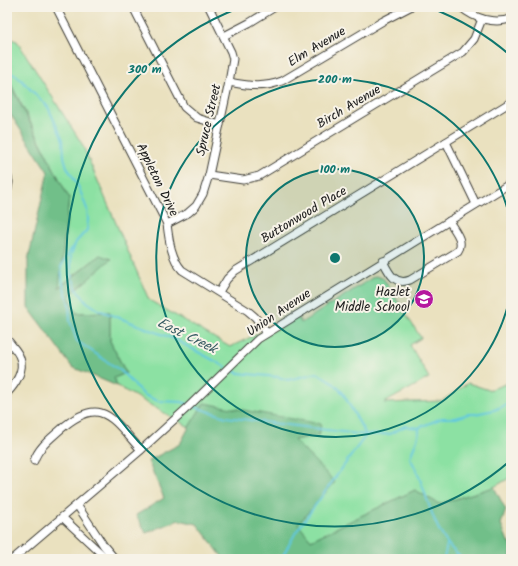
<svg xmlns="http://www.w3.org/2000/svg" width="518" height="566" viewBox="0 0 518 566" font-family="Kalam,sans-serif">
<rect width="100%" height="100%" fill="#f7f3e8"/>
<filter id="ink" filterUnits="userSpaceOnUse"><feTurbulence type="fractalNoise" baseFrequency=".025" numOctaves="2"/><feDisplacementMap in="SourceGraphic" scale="8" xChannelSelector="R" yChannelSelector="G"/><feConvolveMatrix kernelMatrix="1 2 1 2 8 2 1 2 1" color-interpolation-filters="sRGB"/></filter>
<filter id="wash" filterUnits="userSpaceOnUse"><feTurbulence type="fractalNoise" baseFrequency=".012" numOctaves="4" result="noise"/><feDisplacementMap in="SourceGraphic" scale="16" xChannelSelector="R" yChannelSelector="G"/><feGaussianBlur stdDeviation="0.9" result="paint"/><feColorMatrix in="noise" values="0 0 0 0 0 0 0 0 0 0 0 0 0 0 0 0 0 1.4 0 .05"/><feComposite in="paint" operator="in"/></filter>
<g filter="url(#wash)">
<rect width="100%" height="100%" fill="#eae1bf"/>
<path fill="#8ce1a3" stroke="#547e60" d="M7,38L17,41L82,144L149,300L230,347L297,315L301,323L375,276L383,278L421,338L410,345L429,378L384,403L442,401L468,383L489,390L511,382V477L494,487L439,504L415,490L311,540L298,525L294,440L319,435L204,403L189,427L117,386L114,378L126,373L110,341V312L76,313L69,296L100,255L58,288L69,198L11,84L7,82Z"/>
<g fill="#71bf89" stroke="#466e52">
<path d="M7,82L10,84L69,198L59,288L100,255L111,259L69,296L76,313L110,312V341L126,373L114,378L117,386L72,367L28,307V260L48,172L7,109Z"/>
<path d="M204,403L321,424L319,435L294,440L335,482L298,524L311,540L415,490L439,504L494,487L506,510L501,524L509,544L511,543V559H224L197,524L179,520L146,533L136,515L164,498L148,461L180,444L189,427Z"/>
</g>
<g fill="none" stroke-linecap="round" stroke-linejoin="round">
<g stroke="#61c8de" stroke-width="2">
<path d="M7,72L16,75L48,107L63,140L64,157L67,167L79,188L87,209L88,219L87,230L76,242L71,255V274L77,290L87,302L99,310L174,339L226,367"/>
<path d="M73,246L61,267L63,284L69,304L70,321L77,341L121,371L144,395L158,401L182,402L188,404"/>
<path d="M230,369L238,373L278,377L288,380L317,373L331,381L343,393L366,435L390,434L405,426L418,428L442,418H456L468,414H475L494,410L511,403"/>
<path d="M192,406L226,417L366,435L296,532L281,559"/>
<path d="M419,429C419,440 413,447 410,458C430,491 429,534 463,559"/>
<path d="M444,559L447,544"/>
<path d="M510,559H511"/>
</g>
</g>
</g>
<g filter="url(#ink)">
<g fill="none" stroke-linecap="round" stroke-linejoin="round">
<g stroke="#3b3a34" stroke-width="9">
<g id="minor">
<path d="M56,7L167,224C169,240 171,258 182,270L248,311L255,317L267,333"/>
<path d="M133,7L184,107L197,118L220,125"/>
<path d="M461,7C475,19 493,24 511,19"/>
<path d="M224,36L249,23L275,7"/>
<path d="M229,82C248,86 264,88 282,81L383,21L410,7"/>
<path d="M446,142L476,204"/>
<path d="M7,173L9,182L7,194"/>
<path d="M209,175L243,180L259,176L463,52L474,39L482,19"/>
<path d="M167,224L188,213L196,206L203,194L209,175L229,82L233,59L231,52L209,7"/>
<path d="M383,261C389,273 395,286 410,280L458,251C465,241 454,230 449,221"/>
<path d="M219,292L227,279L235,271L511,102"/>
<path d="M7,339C11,345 18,351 20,358C25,370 15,385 7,393"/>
<path d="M34,461C38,448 50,439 60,430C101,394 112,418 141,450"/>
<path d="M77,505L104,546L115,559"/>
<path d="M62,517L107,559"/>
<path d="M13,559L141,450L187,408L258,339L511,183"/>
</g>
</g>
<use href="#minor" stroke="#fff" stroke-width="7"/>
</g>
</g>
<circle cx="335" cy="258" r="89" fill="#0f766e" fill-opacity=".12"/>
<g fill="none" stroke="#0f766e" stroke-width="2">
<circle cx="335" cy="258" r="89"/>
<path d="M511 292A179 179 0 1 1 511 224"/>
<path d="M511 460A268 268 0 1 1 239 8M431 8A268 268 0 0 1 511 56"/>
</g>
<defs>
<g id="school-disc" transform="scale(1)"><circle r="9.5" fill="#b5179e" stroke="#f7f3e8"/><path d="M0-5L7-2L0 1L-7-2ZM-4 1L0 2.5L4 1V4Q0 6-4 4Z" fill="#fff"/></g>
</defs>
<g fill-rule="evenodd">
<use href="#school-disc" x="424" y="299"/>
</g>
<g text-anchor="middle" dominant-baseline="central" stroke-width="4" stroke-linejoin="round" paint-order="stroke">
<g font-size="13" fill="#1c1c1c" stroke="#f7f3e8">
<text transform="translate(317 47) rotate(-31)">Elm Avenue</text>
<text transform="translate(349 107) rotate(-31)">Birch Avenue</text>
<text transform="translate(209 120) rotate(-77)">Spruce Street</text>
<text transform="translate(157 180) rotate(64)">Appleton Drive</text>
<text transform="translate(304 215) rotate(-31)">Buttonwood Place</text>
<text transform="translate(279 313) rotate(-34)">Union Avenue</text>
</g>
<g font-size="13" fill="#1c1c1c" stroke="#f7f3e8" text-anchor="end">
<text x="410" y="292">Hazlet<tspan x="410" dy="15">Middle School</tspan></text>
</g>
<g font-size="14" font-style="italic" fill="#345860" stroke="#f7f3e8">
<text transform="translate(187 336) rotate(26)">East Creek</text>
</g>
</g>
<circle cx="335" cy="258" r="6" fill="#0f766e" stroke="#f7f3e8" stroke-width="2"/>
<g font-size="12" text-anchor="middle" font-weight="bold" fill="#0f766e" stroke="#f7f3e8" stroke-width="4" stroke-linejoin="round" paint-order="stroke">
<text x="145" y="73">300 m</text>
<text x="335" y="83">200 m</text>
<text x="335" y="173">100 m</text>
</g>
<rect width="518" height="566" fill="none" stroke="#f7f3e8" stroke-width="24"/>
</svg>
